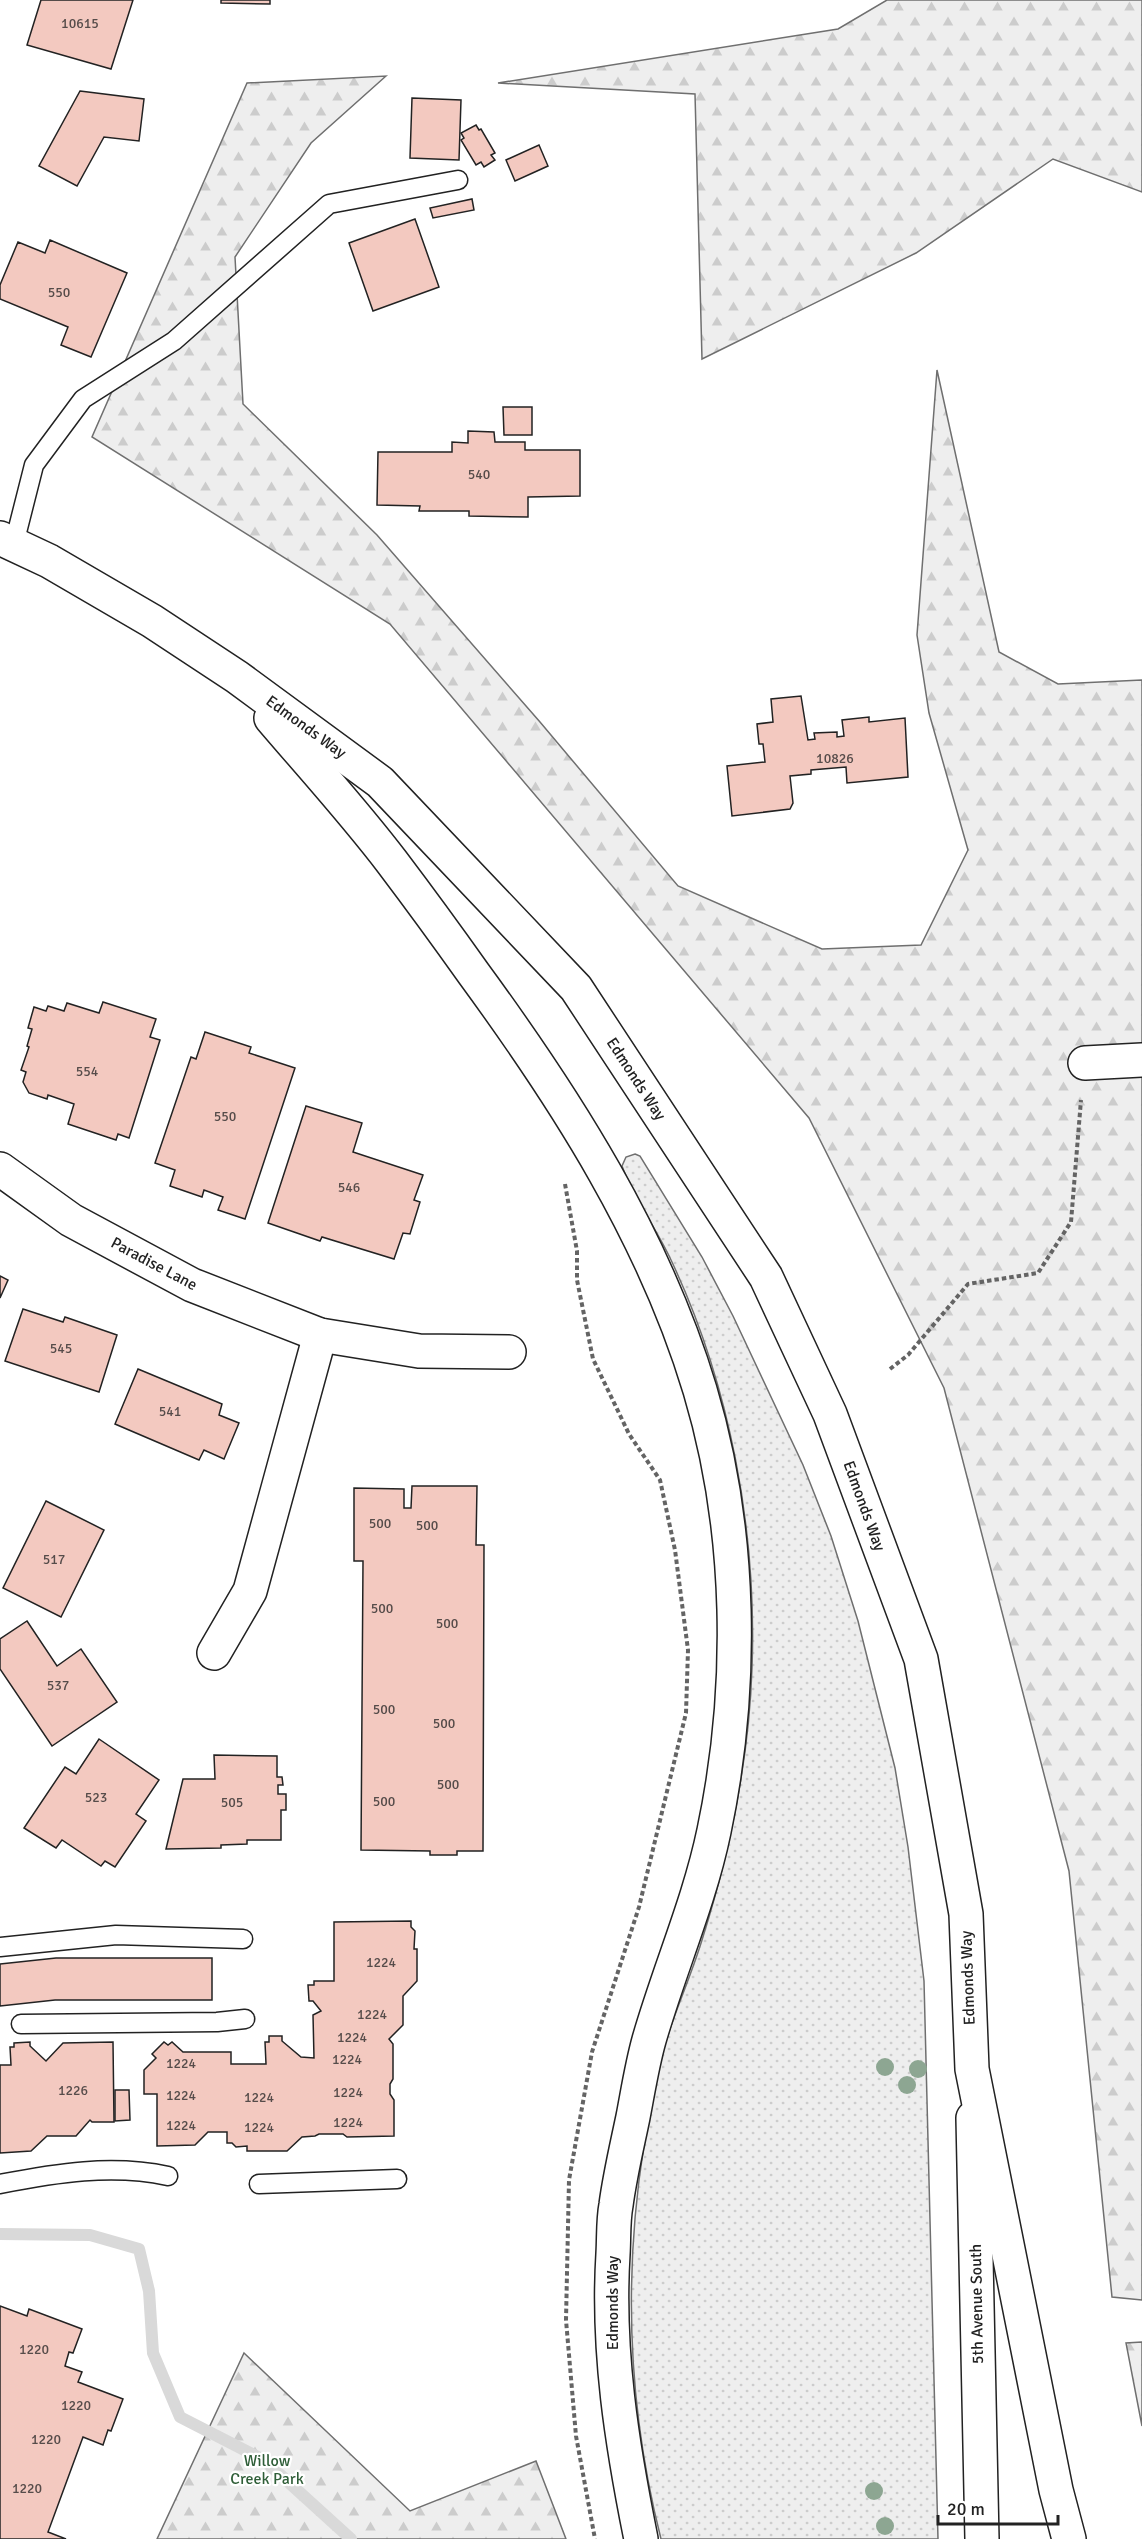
<svg xmlns="http://www.w3.org/2000/svg" width="1142" height="2539" viewBox="0 0 1142 2539" font-family="Signika,sans-serif">
<defs>
<pattern id="grass-dots" width="8" height="8" patternUnits="userSpaceOnUse" patternTransform="scale(1.5)"><rect width="8" height="8" fill="#eee"/><path d="M2 2h.1M6 6h.1" fill="none" stroke="#ccc" stroke-width="1.8" stroke-linecap="round"/></pattern>
<pattern id="forest-firs" width="22" height="20" patternUnits="userSpaceOnUse" patternTransform="scale(1.5)"><rect width="22" height="20" fill="#eee"/><path d="M5 1l3.5 6h-7zM16 11l3.5 6h-7z" fill="#ccc"/></pattern>
</defs>
<rect width="100%" height="100%" fill="#fff"/>
<path fill="url(#grass-dots)" stroke="#6f6f6f" stroke-width="1.5" d="M635,1154L640,1156L702,1257L733,1316L803,1465L831,1536L858,1621L895,1768L908,1847L924,1981L938,2539H661C628,2409 623,2277 644,2145C649,2112 654,2078 664,2047C675,2011 691,1976 702,1940C730,1851 749,1762 752,1668C757,1531 730,1385 671,1260C656,1228 634,1199 622,1166L626,1157Z"/>
<g fill="url(#forest-firs)" stroke="#6f6f6f" stroke-width="1.5">
<path d="M887,0H1142V192L1053,159L916,253L702,359L695,94L498,83L838,29Z"/>
<path d="M386,76L311,143L235,257L243,404L377,535L540,722L678,886L822,949L921,945L968,850L929,713L917,635L937,370L999,652L1058,684L1142,680V2300L1112,2297L1069,1871L944,1388L809,1118L390,624L92,437L247,83Z"/>
<path d="M1142,2342V2426L1126,2343Z"/>
<path d="M244,2353L410,2511L536,2461L566,2539H157Z"/>
</g>
<g fill="none" stroke-linecap="round" stroke-linejoin="round">
<path stroke="#d9d9d9" stroke-width="12" d="M0,2234L90,2235L139,2249L149,2291L153,2353L180,2417L264,2460L351,2539"/>
</g>
<g fill="#f3c9c0" stroke="#222" stroke-width="1.5">
<path d="M41,0H133L111,69L27,45Z"/>
<path d="M221,0H270V4L221,3Z"/>
<path d="M80,91L144,99L139,141L104,137L77,186L39,166Z"/>
<path d="M412,98L461,100L459,160L410,158Z"/>
<path d="M476,125L479,130L481,129L495,153L491,155L495,160L484,167L481,162L476,165L461,140L464,138L461,133Z"/>
<path d="M539,145L548,166L515,181L506,160Z"/>
<path d="M472,199L474,210L433,218L430,208Z"/>
<path d="M415,219L439,287L373,311L349,243Z"/>
<path d="M50,240L127,273L91,357L61,345L68,327L0,299V285L18,242L45,253Z"/>
<path d="M503,407H532V435H504Z"/>
<path d="M468,431L494,432L495,442H525V450H580V496L528,497V517L469,516V511H419L420,506L377,505L378,452H452V442L468,443Z"/>
<path d="M801,696L808,740L815,739L814,733L837,732V737L844,736L842,720L869,717V722L905,718L908,777L847,783L846,767L811,770V774L790,776L793,803L790,809L732,816L727,766L765,762L763,744H759L757,724L773,722L771,699Z"/>
<path d="M103,1002L156,1019L150,1037L160,1040L129,1138L118,1134L116,1140L68,1124L74,1104L48,1095L47,1099L29,1093L23,1082L26,1072L21,1070L29,1047L27,1046L32,1029L28,1028L34,1007L46,1011L48,1006L64,1011L67,1003L99,1013Z"/>
<path d="M205,1032L251,1047L249,1053L295,1068L245,1219L218,1210L223,1197L204,1190L202,1197L170,1186L175,1170L155,1163L191,1057L196,1059Z"/>
<path d="M306,1106L362,1123L353,1152L423,1175L414,1200L420,1202L410,1234L403,1233L394,1259L322,1237L320,1241L268,1223Z"/>
<path d="M0,1276L8,1280L0,1298Z"/>
<path d="M23,1309L63,1322L65,1317L117,1335L99,1392L5,1361Z"/>
<path d="M138,1369L222,1404L219,1415L239,1423L224,1459L204,1450L199,1460L115,1424Z"/>
<path d="M412,1486H477L476,1545H484L483,1851H457V1855H430V1851L361,1850L363,1561H354V1488L404,1489V1508H411Z"/>
<path d="M46,1501L104,1530L61,1617L3,1588Z"/>
<path d="M27,1621L57,1666L81,1649L117,1702L52,1746L0,1669V1639Z"/>
<path d="M99,1739L159,1780L136,1814L146,1821L115,1867L105,1861L101,1866L62,1840L56,1848L24,1828L65,1767L76,1774Z"/>
<path d="M214,1755L277,1756V1777H282L283,1785H278V1794H286V1810H281V1840H247V1844L221,1845V1848L166,1849L183,1779H215Z"/>
<path d="M411,1921V1927L415,1931L414,1949H417V1981L403,1996V2025L389,2039L393,2044V2079L390,2084V2094L394,2100V2136L347,2137L343,2134H319L315,2136L302,2137L287,2151H247V2146L236,2147L232,2143H227V2132H208L195,2145L157,2146V2094H144V2070L156,2058L152,2054L164,2042L168,2045L172,2042L183,2052H231V2064H266L265,2042H269V2036H282V2041L301,2057L314,2058L313,2015L321,2011L313,2001H309L308,1985H314V1981H334V1922Z"/>
<path d="M56,1958H212V2000H55L0,2006V1964Z"/>
<path d="M30,2042V2046L46,2061L63,2043L113,2042L114,2122H92L90,2120L76,2136H47L31,2151L0,2153V2065H11L10,2047H14V2043Z"/>
<path d="M115,2090H129L130,2120L115,2121Z"/>
<path d="M0,2306L27,2316L29,2309L82,2329L73,2353L69,2352L65,2366L82,2372L78,2382L123,2399L111,2431L108,2430L103,2445L83,2437L48,2532L66,2539H0Z"/>
</g>
<g fill="none" stroke-linecap="round" stroke-linejoin="round">
<g stroke="#222" stroke-width="21">
<g id="service">
<path d="M14,544L34,465L83,399L174,341L329,204L458,180"/>
<path d="M0,1947L116,1935L243,1939"/>
<path d="M21,2024L217,2022L245,2019"/>
<path d="M0,2184C56,2173 112,2164 168,2176"/>
<path d="M259,2184L397,2179"/>
</g>
</g>
<g stroke="#222" stroke-width="36">
<g id="minor">
<path d="M1085,1063L1142,1060"/>
<path d="M0,1169L71,1220L192,1285L320,1335L419,1351L509,1352"/>
<path d="M214,1653L250,1591L320,1335"/>
</g>
</g>
<g stroke="#222" stroke-width="36">
<path id="secondary" d="M973,2118L982,2539"/>
</g>
<g stroke="#222" stroke-width="36">
<g id="primary">
<path d="M0,538L49,561L152,621L237,677L380,782L576,988L766,1277L830,1414L921,1659L966,1914L972,2069L1056,2490L1069,2539"/>
<path d="M271,718C311,765 354,812 392,862C420,899 447,936 474,974C567,1101 654,1237 700,1390C742,1530 744,1688 714,1831C699,1903 669,1970 649,2040C642,2065 638,2091 633,2117C627,2146 620,2175 616,2205C613,2221 614,2238 613,2254C607,2351 622,2445 641,2539"/>
</g>
</g>
<g stroke="#646464" stroke-width="4" stroke-dasharray="4.5 3" stroke-linecap="butt">
<path d="M565,1184L577,1251V1280L593,1359L629,1434L660,1480L675,1550L688,1650L686,1713L639,1907L592,2052L569,2180L566,2320L576,2436L595,2539"/>
<path d="M890,1369L908,1355L968,1284L1038,1273L1071,1222L1081,1100"/>
</g>
<use href="#service" stroke="#fff" stroke-width="18"/>
<use href="#minor" stroke="#fff" stroke-width="33"/>
<use href="#secondary" stroke="#fff" stroke-width="33"/>
<use href="#primary" stroke="#fff" stroke-width="33"/>
</g>
<g fill="#8da692">
<circle cx="885" cy="2067" r="9"/>
<circle cx="918" cy="2069" r="9"/>
<circle cx="907" cy="2085" r="9"/>
<circle cx="874" cy="2491" r="9"/>
<circle cx="885" cy="2526" r="9"/>
</g>
<g text-anchor="middle" dominant-baseline="central" stroke-width="4.5" stroke-linejoin="round" paint-order="stroke">
<g font-size="14" fill="#564c4a">
<text x="80" y="23">10615</text>
<text x="59" y="292">550</text>
<text x="479" y="474">540</text>
<text x="835" y="758">10826</text>
<text x="87" y="1071">554</text>
<text x="225" y="1116">550</text>
<text x="349" y="1187">546</text>
<text x="61" y="1348">545</text>
<text x="170" y="1411">541</text>
<text x="380" y="1523">500</text>
<text x="427" y="1525">500</text>
<text x="54" y="1559">517</text>
<text x="382" y="1608">500</text>
<text x="447" y="1623">500</text>
<text x="58" y="1685">537</text>
<text x="384" y="1709">500</text>
<text x="444" y="1723">500</text>
<text x="448" y="1784">500</text>
<text x="96" y="1797">523</text>
<text x="384" y="1801">500</text>
<text x="232" y="1802">505</text>
<text x="381" y="1962">1224</text>
<text x="372" y="2014">1224</text>
<text x="352" y="2037">1224</text>
<text x="347" y="2059">1224</text>
<text x="181" y="2063">1224</text>
<text x="73" y="2090">1226</text>
<text x="348" y="2092">1224</text>
<text x="181" y="2095">1224</text>
<text x="259" y="2097">1224</text>
<text x="348" y="2122">1224</text>
<text x="181" y="2125">1224</text>
<text x="259" y="2127">1224</text>
<text x="34" y="2349">1220</text>
<text x="76" y="2405">1220</text>
<text x="46" y="2439">1220</text>
<text x="27" y="2488">1220</text>
</g>
<g font-size="16" fill="#222" stroke="#fff">
<text transform="translate(306 727) rotate(36)">Edmonds Way</text>
<text transform="translate(636 1079) rotate(57)">Edmonds Way</text>
<text transform="translate(154 1264) rotate(28)">Paradise Lane</text>
<text transform="translate(864 1506) rotate(70)">Edmonds Way</text>
<text transform="translate(968 1978) rotate(-92)">Edmonds Way</text>
<text transform="translate(613 2303) rotate(-90)">Edmonds Way</text>
<text transform="translate(977 2304) rotate(-91)">5th Avenue South</text>
</g>
<g font-size="16" fill="#2f5e38" stroke="#fff">
<text x="267" y="2461">Willow<tspan x="267" dy="18">Creek Park</tspan></text>
</g>
</g>
<path d="M938 2515v9h120v-9" fill="none" stroke="#222222" stroke-width="3"/>
<text x="947" y="2515" font-size="18" fill="#222222" stroke="#ffffff" stroke-width="4.5" paint-order="stroke">20 m</text>
</svg>
